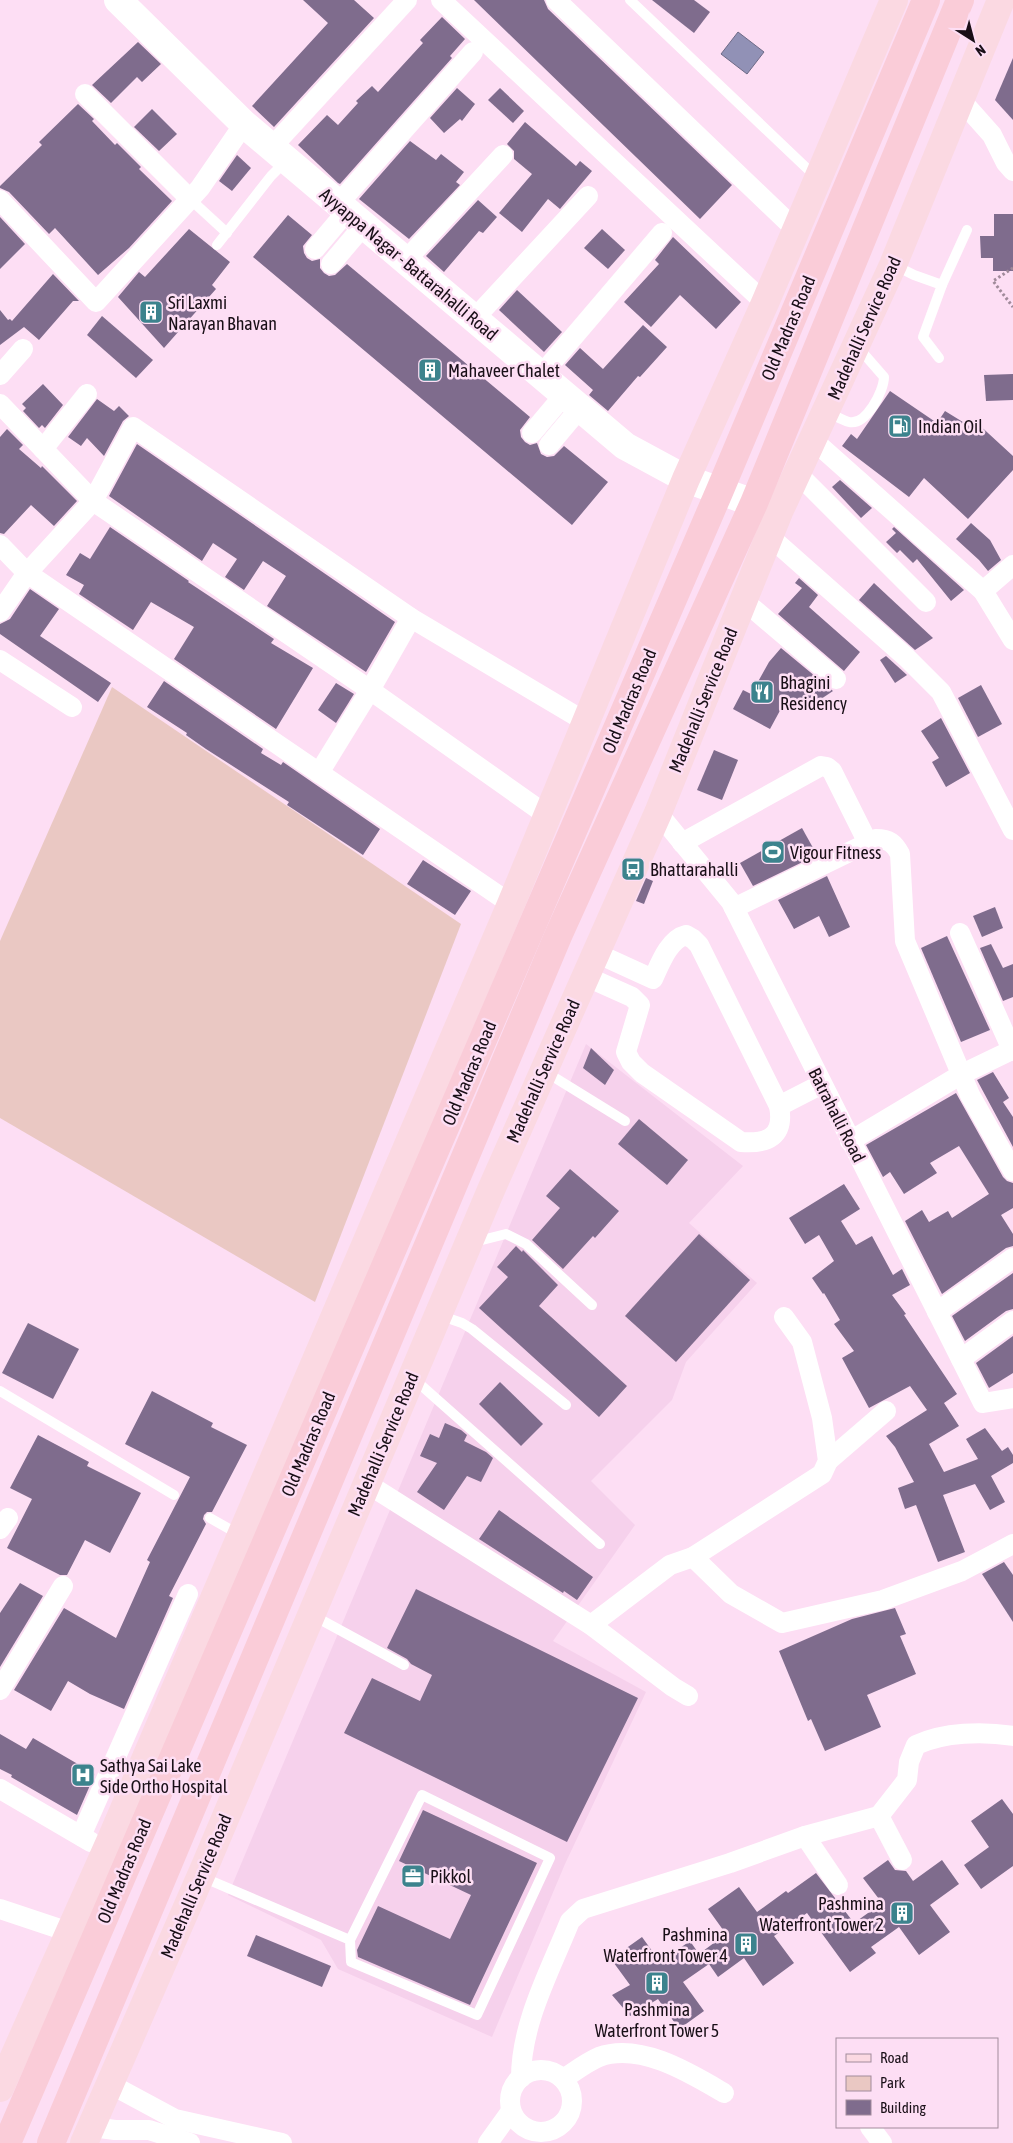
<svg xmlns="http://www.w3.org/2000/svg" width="1013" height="2143" viewBox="0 0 1013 2143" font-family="'Asap Condensed',sans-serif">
<rect width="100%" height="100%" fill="#fddef4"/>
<path fill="#f6d1ec" d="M586,1044L743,1166L689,1223L757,1283L686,1362L672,1400L591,1481L635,1525L553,1641L646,1692L565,1864L492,2037L338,1969L321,1940L228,1895Z"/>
<path fill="#eac8c3" d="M112,687L461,924L315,1302L0,1118V941Z"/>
<path fill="#9191b6" stroke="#6d6a86" d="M738,32L764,52L747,74L721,54Z"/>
<g fill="#7f6c8d">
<path d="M303,0H354L374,18L274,127L252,106L328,23Z"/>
<path d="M474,0H544L548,9L732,185L700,219Z"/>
<path d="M652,0H694L710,12L694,33Z"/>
<path d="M442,17L465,39L450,56L452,58L340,184L338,183L298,145L327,115L338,125L358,103L356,101L372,86L378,92L423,43L420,40Z"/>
<path d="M138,42L161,64L142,82L137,77L111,103L92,85Z"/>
<path d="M1013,58V120L995,100Z"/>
<path d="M457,88L475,104L462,121L460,119L444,133L430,118Z"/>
<path d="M500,88L524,111L513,123L488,100Z"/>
<path d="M78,104L94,119L92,121L115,145L117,143L141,167L139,169L172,201L129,248L98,275L55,228L49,234L9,192L0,188V186L42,145L39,142Z"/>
<path d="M152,109L177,134L159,151L134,127Z"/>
<path d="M525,122L576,166L580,161L592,171L560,209L548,199L522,232L499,213L532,174L514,159V151L507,144Z"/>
<path d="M410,141L436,160L441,154L464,172L456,182L460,185L409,239L359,199Z"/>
<path d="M237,155L251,168L232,191L219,181Z"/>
<path d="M478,200L497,217L483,233L479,231L444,272L426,256Z"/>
<path d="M994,214H1013V271H993V258H981L980,236H994Z"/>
<path d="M288,215L312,235L303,246L304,253L307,258L312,261L320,259V268L324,273L329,276L335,275L347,264L530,417L520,430L521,437L525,442L530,445L537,443L541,454L547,457L554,456L564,446L608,482L572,525L253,257Z"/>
<path d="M0,217L25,244L0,269Z"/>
<path d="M189,229L230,262L212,285L216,289L164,348L118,297L139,272L145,277Z"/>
<path d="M602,229L625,250L608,269L584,248Z"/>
<path d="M673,237L741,302L716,329L680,295L651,327L624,302L659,264L655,260Z"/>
<path d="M53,274L79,301H73L39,340L24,327L0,345V310L8,320L10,319L12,321Z"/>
<path d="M517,290L562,332L544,352L499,310Z"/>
<path d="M102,316L153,360L136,378L87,335Z"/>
<path d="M643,325L667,347L640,377L638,376L608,411L589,395L593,390L565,365L580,348L603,369Z"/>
<path d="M1013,374V400L986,401L984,375Z"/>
<path d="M43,384L63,405L45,428L42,425L39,428L23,411L26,408L22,404Z"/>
<path d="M890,391L937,423L945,411L971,427L976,422L1013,456V470L968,519L924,478L909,497L842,446L851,434L857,439Z"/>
<path d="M97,399L114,411L119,406L129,416L123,421L104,456L87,438L81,446L68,437Z"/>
<path d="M7,429L23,445L19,449L41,468L42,466L77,501L54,526L31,505L4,534L0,533V437Z"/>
<path d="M137,444L395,622L366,672L267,606L286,576L263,561L244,590L225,577L237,559L213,543L202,561L109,496Z"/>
<path d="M840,480L872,508L861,518L832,487Z"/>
<path d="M971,523L990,540L1001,560L988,571L979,560L956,539Z"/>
<path d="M110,527L189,581L188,582L274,639L271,643L313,668L276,729L174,659L194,627L151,602L133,630L79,594L84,585L66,575L80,553L90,559Z"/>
<path d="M894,527L964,590L951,601L917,559L913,563L900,550L897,553L886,542L896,533L892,529Z"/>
<path d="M799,578L818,595L809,607L860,652L844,671L778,614L802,588L795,583Z"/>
<path d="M874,583L933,638L915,650L859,600Z"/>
<path d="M30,589L59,609L40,636L111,683L98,702L0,634V624L10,619Z"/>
<path d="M781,648L833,691L809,707L783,705L770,729L733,709L743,690L751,694L769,662Z"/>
<path d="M886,656L907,675L895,683L880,660Z"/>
<path d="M164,681L263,749L261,753L281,765L283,762L380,829L363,855L287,805L289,802L206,749L186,735L187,733L147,707Z"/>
<path d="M336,683L354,694L336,723L318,710Z"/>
<path d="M981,685L1002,724L978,737L958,698Z"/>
<path d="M941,718L970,773L946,787L932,762L939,758L921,731Z"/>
<path d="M714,750L738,760L722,800L697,790Z"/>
<path d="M802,828L817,855L753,886L740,863Z"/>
<path d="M423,860L471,891L455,915L407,884Z"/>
<path d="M827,876L850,927L829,937L819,916L794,929L778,900Z"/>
<path d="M646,878L653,881L644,904L636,901Z"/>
<path d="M995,907L1003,928L982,937L973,916Z"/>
<path d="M947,936L990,1030L961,1042L921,948Z"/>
<path d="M991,944L1003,968L1013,964V997L1003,1001L980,948Z"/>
<path d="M591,1048L614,1070L605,1085L583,1068Z"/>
<path d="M993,1072L1009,1098L1003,1102L1013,1117V1147L977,1080Z"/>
<path d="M956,1093L1003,1177L1007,1181L1013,1183V1208L1001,1215L1013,1234V1246L1006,1248L942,1294L905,1221L922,1210L929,1222L948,1211L952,1218L989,1194L959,1146L930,1163L937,1173L904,1194L890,1172L883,1177L866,1145Z"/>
<path d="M639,1119L688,1160L667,1185L618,1144Z"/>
<path d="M570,1169L619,1211L595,1238L593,1236L563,1269L532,1240L560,1208L546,1196Z"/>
<path d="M844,1184L860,1209L841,1221L856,1245L872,1236L893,1275L902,1269L910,1285L892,1295L906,1314L904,1315L957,1394L944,1403L959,1426L929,1444L944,1472L978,1459L966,1439L985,1428L1002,1451L1008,1447L1013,1455V1463L991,1476L1005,1502L990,1510L975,1484L943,1495L965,1552L938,1562L916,1505L905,1509L898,1488L914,1482L895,1447L886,1436L927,1410L910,1386L869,1408L842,1358L854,1351L834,1324L840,1320L824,1293L823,1294L812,1278L834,1261L819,1235L805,1244L789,1218Z"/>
<path d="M699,1234L750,1280L676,1362L625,1316Z"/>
<path d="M516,1246L522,1252L523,1250L558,1285L539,1306L627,1386L599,1417L479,1308L508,1277L497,1267Z"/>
<path d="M1013,1273V1309L1006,1311L965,1341L952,1316Z"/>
<path d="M28,1323L79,1349L53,1399L2,1373Z"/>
<path d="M1013,1336V1373L989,1388L976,1363Z"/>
<path d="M500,1382L543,1424L521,1446L479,1404Z"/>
<path d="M152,1391L213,1423L211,1427L247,1445L212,1512H207L204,1515L203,1519L206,1524L169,1596L173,1598L124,1709L90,1694L68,1681L51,1711L14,1690L64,1608L116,1638L150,1562L147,1560L190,1477L125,1444Z"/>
<path d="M445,1423L461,1430L467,1435L464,1441L486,1452L493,1458L481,1482L467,1476L444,1510L417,1492L437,1463L420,1456L430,1434L439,1438Z"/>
<path d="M38,1435L89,1462L87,1466L141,1493L110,1553L85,1540L67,1575H60L7,1548L32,1499L10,1488Z"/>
<path d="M499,1510L593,1577L577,1600L564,1591L563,1593L479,1539Z"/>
<path d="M1004,1562L1013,1575V1622L982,1574Z"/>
<path d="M20,1583L43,1596L0,1667V1613Z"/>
<path d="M416,1589L638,1698L567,1842L344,1733L372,1678L420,1701L432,1675L411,1664L407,1659L387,1648Z"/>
<path d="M895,1608L906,1634L900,1636L916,1674L867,1695L881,1727L825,1751L811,1719L808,1721L779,1651L852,1619Z"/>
<path d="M0,1734L26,1749L33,1738L95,1774L77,1815L11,1777L12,1775L0,1769Z"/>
<path d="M1002,1799L1013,1814V1866L981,1889L964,1865L989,1847L971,1821Z"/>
<path d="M423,1810L537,1863L470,2005L358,1957L357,1950L378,1906L450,1939L471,1895L399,1861Z"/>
<path d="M888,1860L895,1870L906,1871L913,1881L942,1860L959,1884L930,1905L950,1932L919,1955L899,1927L871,1947L876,1953L850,1972L807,1913L774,1936L794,1963L763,1986L744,1958L718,1977L709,1964L683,1982L704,2011L679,2029L658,1999L630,2016L612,1995L630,1985L611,1959L642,1937L660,1962L690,1941L699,1954L726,1934L708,1909L739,1887L757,1912L786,1891L788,1893L816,1873L854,1923L882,1903L863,1878Z"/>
<path d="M256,1935L331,1966L322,1987L247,1956Z"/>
</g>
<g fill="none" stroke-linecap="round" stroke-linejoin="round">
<path stroke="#a08a9a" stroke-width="3" stroke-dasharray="2.5 2.5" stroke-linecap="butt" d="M1013,268L993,281L1013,307"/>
<g stroke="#fff" stroke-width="10">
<path d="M630,0L816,177"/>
<path d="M190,199L227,233"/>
<path d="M217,245L271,176L286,161"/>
<path d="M894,265L914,275L942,285L923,337L939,358"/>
<path d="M942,285L967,230"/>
<path d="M827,412C834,415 842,420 849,422C866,426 884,391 884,377L857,346"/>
<path d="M544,1071L625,1121"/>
<path d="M474,1242L506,1234L526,1244L592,1305"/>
<path d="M439,1315L462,1323L472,1329L566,1405"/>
<path d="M414,1379L600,1544"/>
<path d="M0,1391L174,1495"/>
<path d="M210,1518L240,1535"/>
<path d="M312,1615L404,1665"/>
<path d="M202,1877L350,1940L422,1795L550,1858L477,2015L351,1962L350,1940"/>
</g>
<g stroke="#fff" stroke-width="20">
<path d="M441,0L765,303"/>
<path d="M556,0L795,229"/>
<path d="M85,94L190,199"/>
<path d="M960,99L992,135L1006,163L1013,171"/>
<path d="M272,147L407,0"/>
<path d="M0,200L96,302L200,188L244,124"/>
<path d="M338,204L473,52"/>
<path d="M315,249L347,211"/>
<path d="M405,261L503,155"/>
<path d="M331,264L364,225"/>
<path d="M474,319L588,196"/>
<path d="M0,375L23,349"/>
<path d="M541,375L662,233"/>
<path d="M0,404L93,501L370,690L548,816"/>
<path d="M532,433L564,395"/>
<path d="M813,440L983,591L1013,640"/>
<path d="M549,445L580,408"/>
<path d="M43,449L87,394"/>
<path d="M796,472L926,602"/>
<path d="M769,536L907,658L941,692L1013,830"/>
<path d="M0,545L27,573L511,904"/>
<path d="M983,591L1013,565"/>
<path d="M743,600L836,679"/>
<path d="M0,612L27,573L93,501L133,427L411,618L586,722"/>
<path d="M0,660L72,707"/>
<path d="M319,773L370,690L411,618"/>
<path d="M658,813L731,902L983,1403L1013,1398"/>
<path d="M682,843L821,766L827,767L832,771L868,843"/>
<path d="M734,908L876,839C889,839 894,843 900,854L905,941L970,1095L1013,1171"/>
<path d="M960,933L1012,1050"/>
<path d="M585,976L632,997L640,1005L626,1052L631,1062L642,1073L741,1142C767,1144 785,1137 779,1106L699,945L693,939L686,935C669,939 660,964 653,979L596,953"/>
<path d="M779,1106L822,1084"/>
<path d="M850,1141L962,1074L1012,1050L1013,1051"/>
<path d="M937,1312L1013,1258"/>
<path d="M961,1359L1013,1321"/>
<path d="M828,1461L886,1411"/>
<path d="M366,1483L591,1625L673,1687L688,1696"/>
<path d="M0,1529L8,1518"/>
<path d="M693,1557L822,1474L828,1461L822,1418L802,1342L784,1317"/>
<path d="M591,1625L670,1565L693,1557L731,1594L782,1623L883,1600L962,1571L1013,1544"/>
<path d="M0,1690L63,1586"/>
<path d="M0,1789L91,1842"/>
<path d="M879,1816L902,1860"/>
<path d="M81,1836L188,1594"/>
<path d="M805,1836L838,1885"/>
<path d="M0,1909L69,1932"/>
<circle cx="541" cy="2101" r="31"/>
<path d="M521,2078C521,2023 550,1971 570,1921L583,1909L730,1863L805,1836L879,1816L907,1780L909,1762L916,1745C944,1732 983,1731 1013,1736"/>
<path d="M563,2079C574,2072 587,2062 599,2057C640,2042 690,2073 724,2093"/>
<path d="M110,2084L175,2119L282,2143"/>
<path d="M92,2127L115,2130H149L190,2143"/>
<path d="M870,2127L882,2143"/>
<path d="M488,2143L511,2111"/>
</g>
<path stroke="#fff" stroke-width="28" d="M118,0L244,124L625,446L686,479L754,503"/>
<g stroke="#fbd9e2" stroke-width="28">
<path d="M0,2088L112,1837L511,904L686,479L765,303L894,0"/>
<path d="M84,2143L205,1866L491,1190L658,813L779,512L893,265L1001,0"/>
</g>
<g stroke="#faccd8" stroke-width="28">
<path d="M7,2143L720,490L926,0"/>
<path d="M51,2143L558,936L754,503L960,0"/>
</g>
</g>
<defs>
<g id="building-square" transform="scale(1.25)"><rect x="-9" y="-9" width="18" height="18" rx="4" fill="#3c838d" stroke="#fddef4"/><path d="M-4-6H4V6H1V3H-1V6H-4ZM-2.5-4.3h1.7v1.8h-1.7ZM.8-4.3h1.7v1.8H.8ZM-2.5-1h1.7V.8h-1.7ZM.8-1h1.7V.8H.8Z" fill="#fff"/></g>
<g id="fuel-square" transform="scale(1.25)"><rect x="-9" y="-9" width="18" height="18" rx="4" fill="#3c838d" stroke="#fddef4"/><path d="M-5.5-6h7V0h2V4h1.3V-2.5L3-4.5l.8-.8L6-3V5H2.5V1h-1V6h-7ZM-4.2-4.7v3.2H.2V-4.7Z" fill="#fff"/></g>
<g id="restaurant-square" transform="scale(1.25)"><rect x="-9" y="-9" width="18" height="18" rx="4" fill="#3c838d" stroke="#fddef4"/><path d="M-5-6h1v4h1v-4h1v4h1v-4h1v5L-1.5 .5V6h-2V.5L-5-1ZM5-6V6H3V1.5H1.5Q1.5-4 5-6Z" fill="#fff"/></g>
<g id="stadium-square" transform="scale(1.25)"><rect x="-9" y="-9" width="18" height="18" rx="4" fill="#3c838d" stroke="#fddef4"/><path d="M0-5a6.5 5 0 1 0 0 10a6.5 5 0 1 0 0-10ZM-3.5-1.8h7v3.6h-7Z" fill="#fff"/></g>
<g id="bus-square" transform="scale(1.25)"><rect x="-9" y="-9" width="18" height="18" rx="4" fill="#3c838d" stroke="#fddef4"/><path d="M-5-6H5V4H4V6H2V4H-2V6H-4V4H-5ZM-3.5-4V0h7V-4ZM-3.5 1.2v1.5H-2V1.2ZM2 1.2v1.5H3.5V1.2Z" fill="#fff"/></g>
<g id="hospital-square" transform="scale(1.25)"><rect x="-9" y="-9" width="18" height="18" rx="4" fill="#3c838d" stroke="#fddef4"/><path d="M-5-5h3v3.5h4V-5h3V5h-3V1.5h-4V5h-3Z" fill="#fff"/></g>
<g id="office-square" transform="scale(1.25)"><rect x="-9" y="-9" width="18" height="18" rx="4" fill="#3c838d" stroke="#fddef4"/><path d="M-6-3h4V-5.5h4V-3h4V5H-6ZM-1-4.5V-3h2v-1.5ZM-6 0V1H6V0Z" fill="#fff"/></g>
</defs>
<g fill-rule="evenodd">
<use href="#building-square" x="151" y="312"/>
<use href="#building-square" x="430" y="370"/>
<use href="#fuel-square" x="900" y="426"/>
<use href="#restaurant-square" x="762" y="692"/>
<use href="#stadium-square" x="773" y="852"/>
<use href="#bus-square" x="633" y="869"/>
<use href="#hospital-square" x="83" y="1775"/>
<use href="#office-square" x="413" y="1876"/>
<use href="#building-square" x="902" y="1913"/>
<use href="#building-square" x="746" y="1944"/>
<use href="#building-square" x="657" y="1983"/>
</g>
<g text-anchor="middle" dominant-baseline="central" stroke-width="5" stroke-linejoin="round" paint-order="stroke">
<g font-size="18" fill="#190f17" stroke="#fddef4">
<text transform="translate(409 264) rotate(40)">Ayyappa Nagar - Battarahalli Road</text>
<text transform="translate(788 328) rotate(-67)">Old Madras Road</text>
<text transform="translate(864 328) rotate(-66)">Madehalli Service Road</text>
<text transform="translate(703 700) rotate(-68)">Madehalli Service Road</text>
<text transform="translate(629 701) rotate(-67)">Old Madras Road</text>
<text transform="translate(543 1071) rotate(-66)">Madehalli Service Road</text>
<text transform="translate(469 1073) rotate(-67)">Old Madras Road</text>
<text transform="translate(837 1115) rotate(63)">Batrahalli Road</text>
<text transform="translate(308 1444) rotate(-67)">Old Madras Road</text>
<text transform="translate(383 1444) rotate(-67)">Madehalli Service Road</text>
<text transform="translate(124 1871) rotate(-67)">Old Madras Road</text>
<text transform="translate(196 1886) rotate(-67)">Madehalli Service Road</text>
</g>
<g font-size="18" fill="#190f17" stroke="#fddef4" text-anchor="start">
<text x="168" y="302">Sri Laxmi<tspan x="168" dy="21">Narayan Bhavan</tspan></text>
<text x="448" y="370">Mahaveer Chalet</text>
<text x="918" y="426">Indian Oil</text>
<text x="780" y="682">Bhagini<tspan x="780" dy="21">Residency</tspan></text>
<text x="790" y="852">Vigour Fitness</text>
<text x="650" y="869">Bhattarahalli</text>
<text x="100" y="1765">Sathya Sai Lake<tspan x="100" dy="21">Side Ortho Hospital</tspan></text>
<text x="430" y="1876">Pikkol</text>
<text x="884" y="1903" text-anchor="end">Pashmina<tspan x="884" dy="21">Waterfront Tower 2</tspan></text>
<text x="728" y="1934" text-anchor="end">Pashmina<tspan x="728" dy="21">Waterfront Tower 4</tspan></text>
<text x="657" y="2009" text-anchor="middle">Pashmina<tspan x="657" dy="21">Waterfront Tower 5</tspan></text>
</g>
</g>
<rect x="836" y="2038" width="162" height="90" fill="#fddef4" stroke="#a28b9c"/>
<rect x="846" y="2054" width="25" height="8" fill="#fbd9e2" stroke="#a28b9c"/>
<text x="880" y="2063" font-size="15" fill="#190f17">Road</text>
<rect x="846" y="2076" width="25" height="15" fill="#eac8c3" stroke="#a28b9c"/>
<text x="880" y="2088" font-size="15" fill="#190f17">Park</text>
<rect x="846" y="2100" width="25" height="15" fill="#7f6c8d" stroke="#a28b9c"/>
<text x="880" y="2113" font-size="15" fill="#190f17">Building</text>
<g transform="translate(973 40) rotate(144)" stroke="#fddef4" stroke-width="4" paint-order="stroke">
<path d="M0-4L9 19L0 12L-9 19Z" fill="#190f17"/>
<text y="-8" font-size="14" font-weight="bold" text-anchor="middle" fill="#190f17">N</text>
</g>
</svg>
